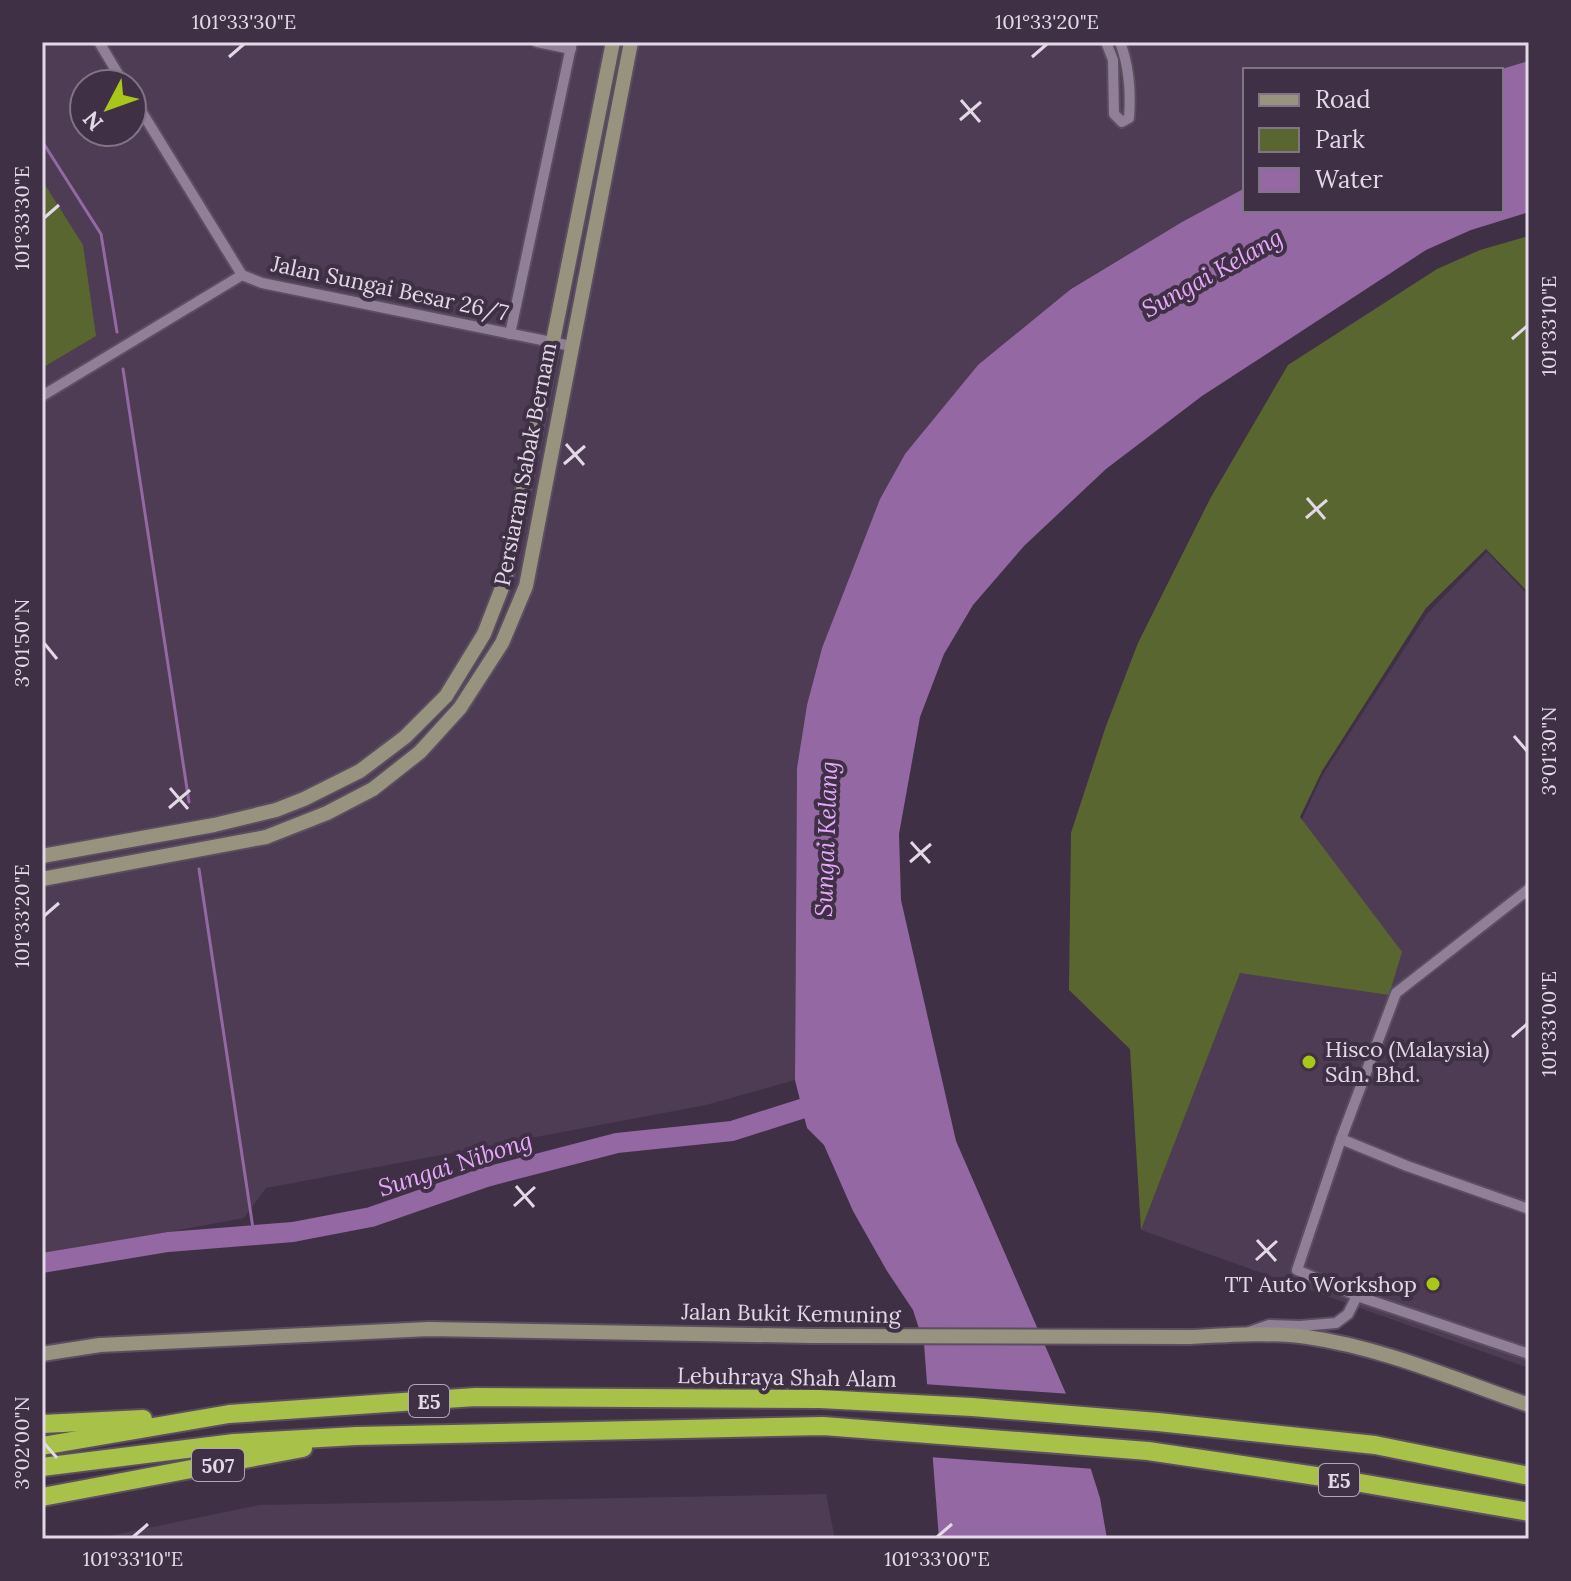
<svg xmlns="http://www.w3.org/2000/svg" width="1571" height="1581" viewBox="0 0 1571 1581" font-family="Lora,serif">
<rect width="100%" height="100%" fill="#3f3045"/>
<g fill="#4e3c54" fill-rule="evenodd">
<path d="M42,42H1529V61L1498,70H1245V188L1182,222L1070,289L905,454L880,499L822,648L807,705L797,768L795,1080L706,1105L266,1188L244,1218L42,1255ZM84,84H132V132H84Z"/>
<path d="M1487,552L1529,596V1368L1141,1230L1283,861L1322,776L1427,614Z"/>
<path d="M826,1494L835,1539H94L260,1505Z"/>
</g>
<g fill="#5a6630">
<path d="M42,180L83,245L96,336L42,368Z"/>
<path d="M1529,236V593L1486,549L1426,608L1322,771L1300,817L1402,952L1389,995L1240,973L1141,1230L1130,1049L1069,990L1071,833L1106,726L1138,643L1211,497L1288,365L1437,269L1480,250Z"/>
</g>
<path fill="#9468a3" d="M1529,61V212L1471,230L1426,250L1202,396L1106,469L1024,546L973,605L944,654L920,717L899,834L901,900L956,1141L1070,1403L1100,1498L1107,1539H939L924,1344L913,1310L887,1271L853,1211L824,1145L807,1128L795,1080L797,768L807,705L822,648L880,499L905,454L978,365L1071,289L1182,222L1245,188V210H1501V70H1498Z"/>
<path fill="#3f3045" d="M923,1384L1071,1394L1095,1469L929,1457Z"/>
<g fill="none" stroke-linecap="round" stroke-linejoin="round">
<g stroke="#9468a3" stroke-width="3">
<path d="M42,141L101,234L117,332"/>
<path d="M123,369L189,802"/>
<path d="M199,869L254,1235"/>
</g>
<path stroke="#9468a3" stroke-width="20" d="M42,1263L168,1242L293,1232L371,1217L486,1177L617,1143L732,1131L801,1109L827,1103"/>
<g stroke="#5b4e5f" stroke-width="14">
<g id="street">
<path d="M99,42L124,84"/>
<path d="M537,42L571,49"/>
<path d="M1106,42L1113,60L1114,114L1122,122L1129,118C1131,92 1129,66 1120,42"/>
<path d="M132,96L242,275"/>
<path d="M510,334L572,42"/>
<path d="M42,396L242,275L262,283L571,346"/>
<path d="M1529,889L1396,993L1341,1139L1297,1270L1357,1296L1529,1354"/>
<path d="M1341,1139L1407,1166L1529,1209"/>
<path d="M1249,1332L1269,1325L1300,1326L1336,1323L1348,1314L1357,1296"/>
</g>
</g>
<g stroke="#5b4e5f" stroke-width="18">
<g id="secondary">
<path d="M42,856L214,825L276,810L304,799L360,771L405,737L446,696L484,634L505,580L613,42"/>
<path d="M42,879L266,837L327,813L373,789L420,752L460,708L502,643L526,586L631,42"/>
<path d="M42,1354L100,1345L429,1329L811,1336L1191,1337C1229,1335 1269,1332 1307,1337C1384,1348 1456,1380 1529,1405"/>
</g>
</g>
<g stroke="#5b4e5f" stroke-width="22">
<g id="highway">
<path d="M42,1424L143,1419"/>
<path d="M42,1446L229,1414L475,1397L820,1399L972,1407L1158,1422L1375,1445L1529,1476"/>
<path d="M42,1467L234,1443L356,1436L823,1426L1148,1451L1343,1480L1529,1512"/>
<path d="M42,1497L303,1448"/>
</g>
</g>
<use href="#street" stroke="#907f96" stroke-width="10"/>
<use href="#secondary" stroke="#97937f" stroke-width="14"/>
<use href="#highway" stroke="#a8c148" stroke-width="18"/>
</g>
<path fill="none" stroke="#e3d9e6" stroke-width="3" d="M229,57L244,44M1032,57L1047,44M961,100L980,122M960,120L981,102M44,218L59,205M1512,339L1527,326M566,444L584,465M564,464L585,446M1307,498L1325,519M1306,518L1327,500M44,643L57,659M1514,736L1527,751M170,788L188,809M169,808L190,790M911,842L930,863M910,862L931,844M44,916L59,903M1512,1037L1527,1024M516,1186L534,1207M514,1206L535,1187M1257,1240L1276,1261M1256,1260L1277,1241M44,1443L57,1458M133,1537L148,1524M937,1537L952,1524"/>
<g fill="#a9c719" stroke="#3f3045" stroke-width="3">
<circle cx="1309" cy="1062" r="8"/>
<circle cx="1433" cy="1284" r="8"/>
</g>
<g text-anchor="middle" dominant-baseline="central" stroke-width="8" stroke-linejoin="round" paint-order="stroke">
<g fill="#3f3045" stroke="#b2a6b6" stroke-width="2">
<rect x="409" y="1385" width="40" height="32" rx="6"/>
<rect x="192" y="1449" width="52" height="32" rx="6"/>
<rect x="1319" y="1464" width="40" height="32" rx="6"/>
</g>
<g font-size="20" font-weight="bold" fill="#e3d9e6">
<text x="429" y="1401">E5</text>
<text x="218" y="1465">507</text>
<text x="1339" y="1480">E5</text>
</g>
<g font-size="22" fill="#e3d9e6" stroke="#3f3045">
<text transform="translate(390 288) rotate(12)">Jalan Sungai Besar 26/7</text>
<text transform="translate(525 464) rotate(-79)">Persiaran Sabak Bernam</text>
<text transform="translate(791 1313) rotate(1)">Jalan Bukit Kemuning</text>
<text transform="translate(787 1377) rotate(1)">Lebuhraya Shah Alam</text>
</g>
<g font-size="22" fill="#e3d9e6" stroke="#3f3045" text-anchor="start">
<text x="1325" y="1049">Hisco (Malaysia)<tspan x="1325" dy="25">Sdn. Bhd.</tspan></text>
<text x="1417" y="1284" text-anchor="end">TT Auto Workshop</text>
</g>
<g font-size="24" font-style="italic" fill="#e7a9fc" stroke="#3f3045">
<text transform="translate(1212 273) rotate(-29)">Sungai Kelang</text>
<text transform="translate(826 839) rotate(-88)">Sungai Kelang</text>
<text transform="translate(455 1164) rotate(-18)">Sungai Nibong</text>
</g>
</g>
<rect width="1571" height="1581" fill="none" stroke="#3f3045" stroke-width="88"/>
<rect x="1243" y="68" width="260" height="144" fill="#3f3045" stroke="#817485" stroke-width="2"/>
<rect x="1259" y="94" width="40" height="12" fill="#97937f" stroke="#817485" stroke-width="2"/>
<text x="1315" y="108" font-size="24" fill="#e3d9e6">Road</text>
<rect x="1259" y="128" width="40" height="24" fill="#5a6630" stroke="#817485" stroke-width="2"/>
<text x="1315" y="148" font-size="24" fill="#e3d9e6">Park</text>
<rect x="1259" y="168" width="40" height="24" fill="#9468a3" stroke="#817485" stroke-width="2"/>
<text x="1315" y="188" font-size="24" fill="#e3d9e6">Water</text>
<g transform="translate(108 108) rotate(229)"><circle r="38" fill="#3f3045" stroke="#817485" stroke-width="2"/>
<path d="M0-6L14 30L0 20L-14 30Z" fill="#a9c719"/>
<text y="-12" font-size="22" font-weight="bold" text-anchor="middle" fill="#e3d9e6">N</text>
</g>
<rect x="44" y="44" width="1483" height="1493" fill="none" stroke="#e3d9e6" stroke-width="3"/>
<g font-size="20" text-anchor="middle" fill="#e3d9e6">
<text x="244" y="29">101°33'30"E</text>
<text x="1047" y="29">101°33'20"E</text>
<text transform="translate(22 218) rotate(-90)" y="7">101°33'30"E</text>
<text transform="translate(1549 326) rotate(-90)" y="7">101°33'10"E</text>
<text transform="translate(22 643) rotate(-90)" y="7">3°01'50"N</text>
<text transform="translate(1549 751) rotate(-90)" y="7">3°01'30"N</text>
<text transform="translate(22 916) rotate(-90)" y="7">101°33'20"E</text>
<text transform="translate(1549 1024) rotate(-90)" y="7">101°33'00"E</text>
<text transform="translate(22 1443) rotate(-90)" y="7">3°02'00"N</text>
<text x="133" y="1566">101°33'10"E</text>
<text x="937" y="1566">101°33'00"E</text>
</g>
</svg>
